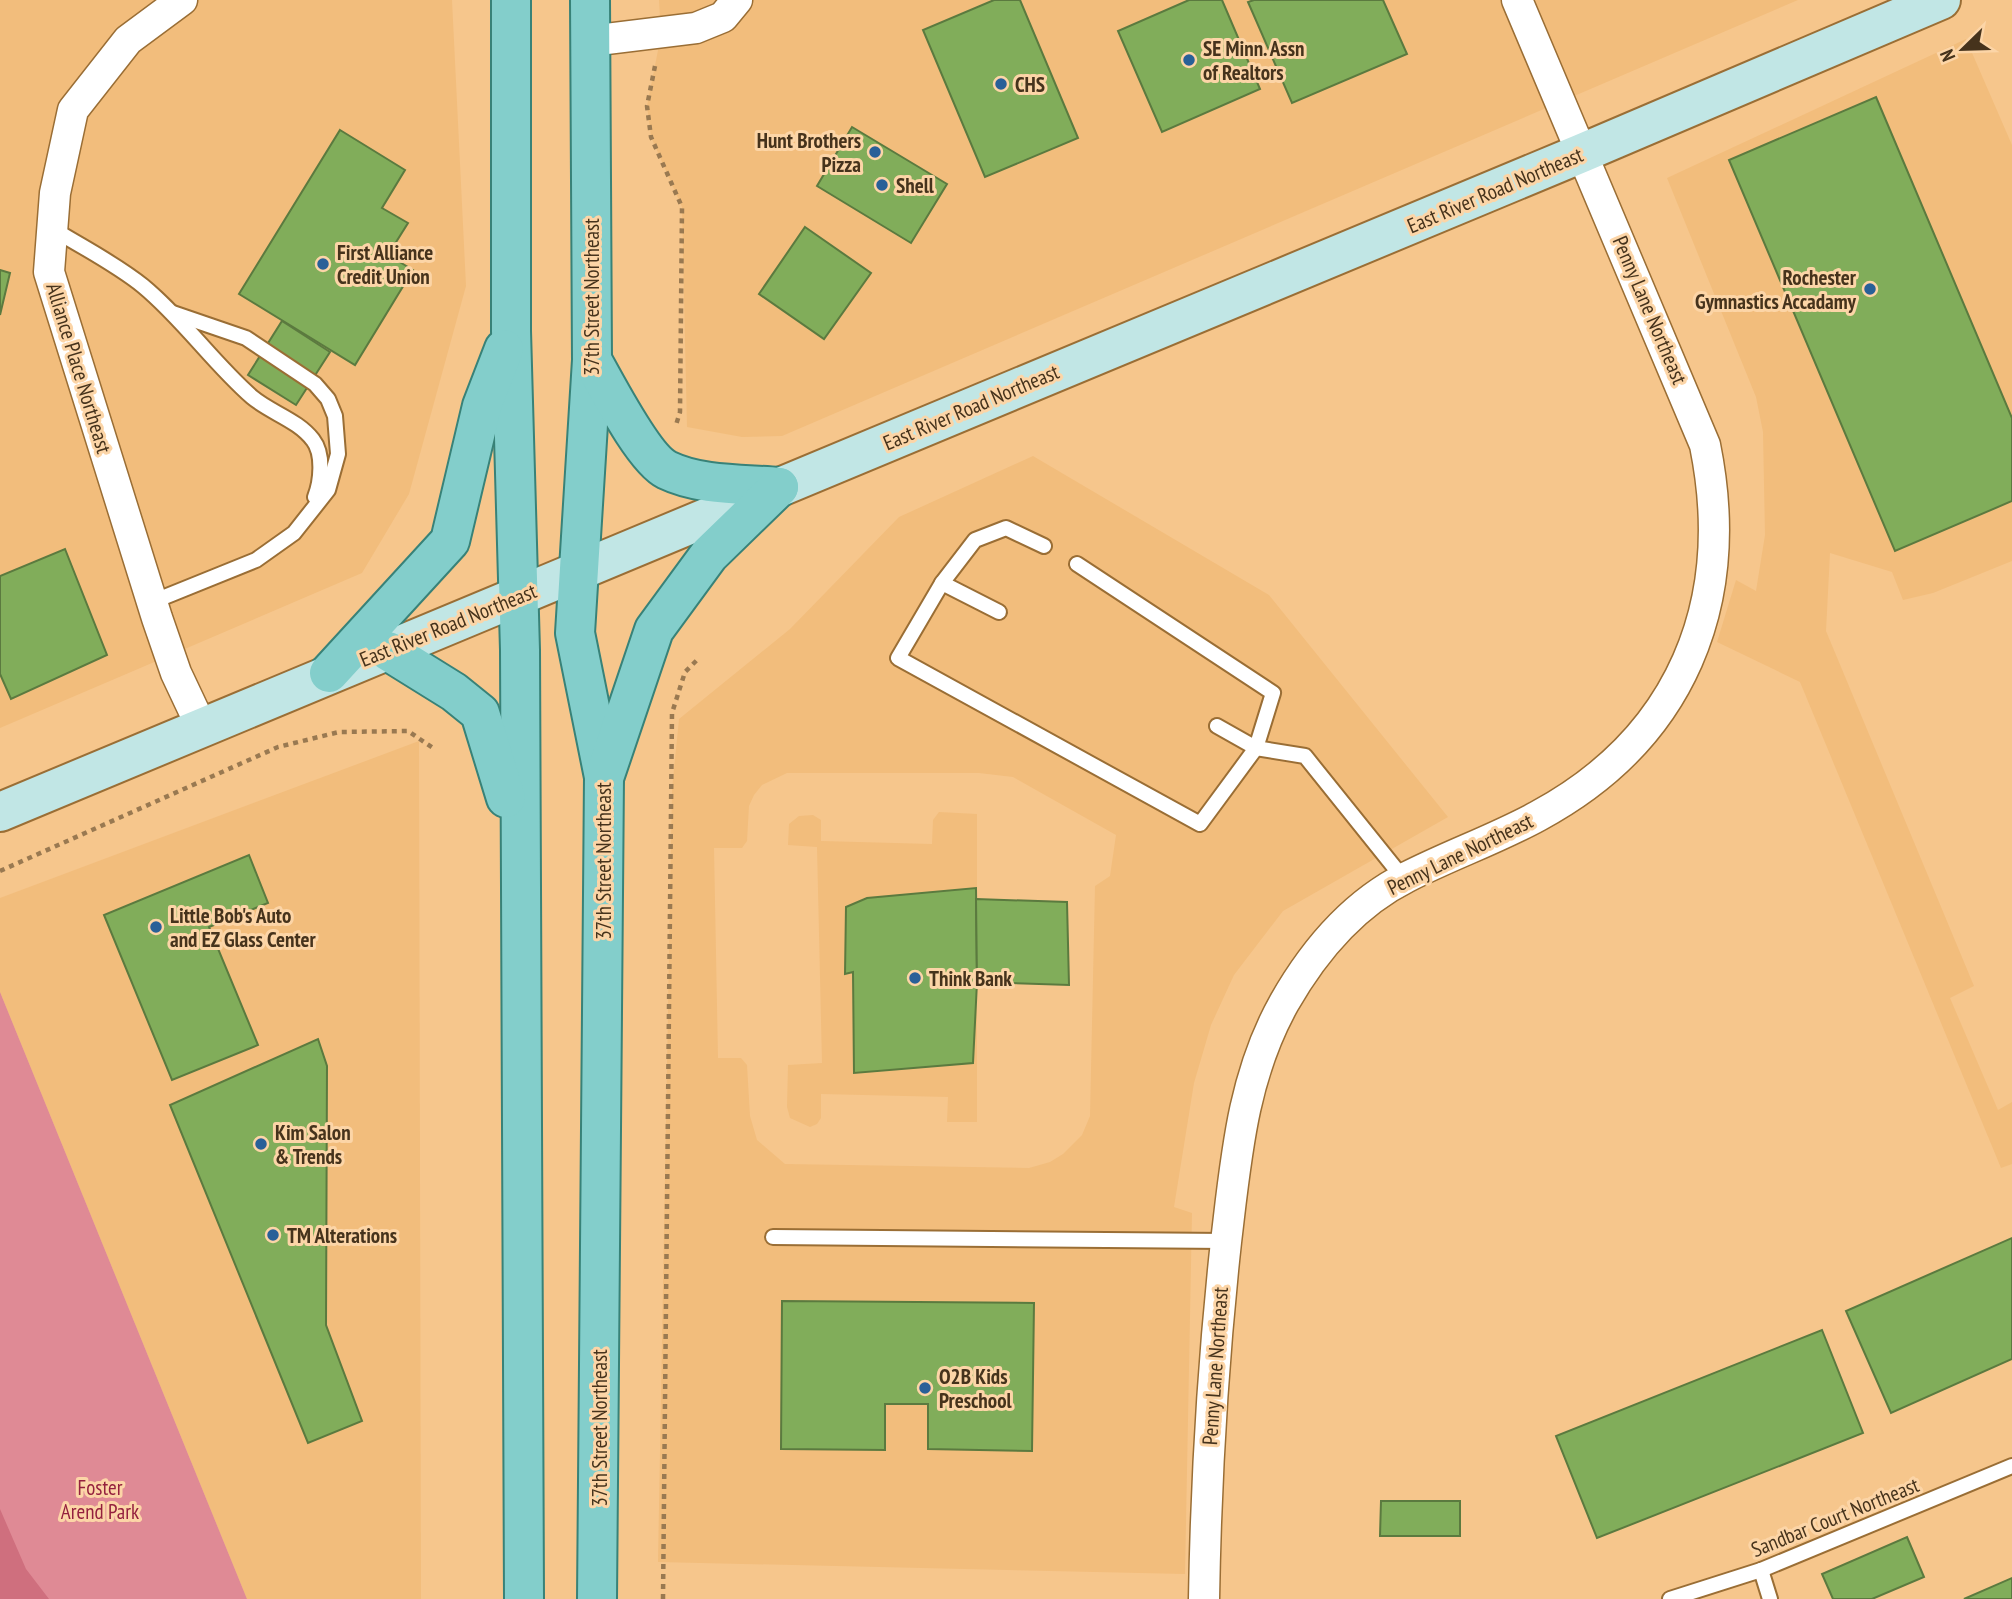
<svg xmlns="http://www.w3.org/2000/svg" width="2012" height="1599" viewBox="0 0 2012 1599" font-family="'PT Sans Narrow',sans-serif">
<rect width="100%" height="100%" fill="#f6c68c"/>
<g fill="#f2bd7c" fill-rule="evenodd">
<path d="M0,0H452L466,286L409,494L362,573L0,728Z"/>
<path d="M659,0H1798L782,436L742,437L687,427L682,207L651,137L647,106L661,35Z"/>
<path d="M1966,39L2012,145V418L1876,98L1729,160L1895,551L2012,501V561L1933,593L1903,600L1892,572L1830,553L1826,631L1974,986L1950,998L1998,1110L2012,1102V1164L2001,1168L1800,682L1717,642L1736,580L1756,591L1765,535L1763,432L1756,397L1667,178Z"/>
<path d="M1033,456L1269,595L1448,817L1283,911L1234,975L1211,1025L1194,1083L1174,1207L1192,1213L1185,1574L658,1562L672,789L679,719L790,629L899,517ZM787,773H979L1013,777L1116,835L1110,876L1095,886L1090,1116L1082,1135L1063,1154L1050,1162L1029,1168L785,1164L757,1140L750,1116L747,1065L741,1058H718L714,848H742L747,841L749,806L754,795L762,785Z"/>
<path d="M419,741L421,1599H247L0,992V898Z"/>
<path d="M939,812L977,814V1122H947L948,1097L821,1094V1118L817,1124L810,1127L790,1118L787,1107L788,1065L822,1063L817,847L788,845L789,824L799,816L813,815L821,820V841L932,844L933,820Z"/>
</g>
<path fill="#df8a95" d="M0,992L247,1599H0Z"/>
<path fill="#cf6f7e" d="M0,1509L26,1569L49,1599H0Z"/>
<g fill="#81ad5a" stroke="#5b7a3f" stroke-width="2">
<path d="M994,0H1020L1078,138L985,177L923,30Z"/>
<path d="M1189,0H1222L1260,89L1162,132L1118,31Z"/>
<path d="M1254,0H1383L1407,54L1292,103L1248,2Z"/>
<path d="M1876,97L2012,418V501L1895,551L1729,160Z"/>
<path d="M852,127L947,184L911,243L817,186Z"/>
<path d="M340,130L405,170L382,208L408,223L388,255L413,270L355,365L239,294Z"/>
<path d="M805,227L871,273L824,339L759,294Z"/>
<path d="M0,270L10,273L0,315Z"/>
<path d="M282,321L330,352L296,405L248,375Z"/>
<path d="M65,549L107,655L11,699L0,674V576Z"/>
<path d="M249,855L268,903L209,927L258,1045L172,1080L104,915Z"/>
<path d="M976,888L977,982L973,1063L854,1073L853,972L845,974L846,907L867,898Z"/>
<path d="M976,899L1067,902L1069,985L977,982Z"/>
<path d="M318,1039L327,1066L326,1325L362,1421L308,1443L170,1105Z"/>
<path d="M2012,1238V1359L1891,1413L1846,1311Z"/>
<path d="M782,1301L1034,1303L1032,1451L928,1449V1404H885V1450L781,1449Z"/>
<path d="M1822,1330L1863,1433L1597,1538L1556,1436Z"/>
<path d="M1381,1501H1460V1536H1380Z"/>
<path d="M1907,1537L1924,1577L1872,1599H1833L1822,1574Z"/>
<path d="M2012,1578V1599H1964Z"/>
</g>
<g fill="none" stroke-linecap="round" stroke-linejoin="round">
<g stroke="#9a6e35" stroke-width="18">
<g id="lane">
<path d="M53,229C82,247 116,264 143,286C183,319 213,363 252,397C271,413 298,420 313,440C324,454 321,482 315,497"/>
<path d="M1044,546L1006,528L975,540L942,583L898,658L1200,824L1256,748L1273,693L1077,564"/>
<path d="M942,583L999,612"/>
<path d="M152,602L256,560L294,533L328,490L338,454L335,416L328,399L315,384L246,338L173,313"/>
<path d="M1217,726L1256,748L1305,756L1403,878"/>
<path d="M773,1237L1227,1241"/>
<path d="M1761,1570L1770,1599"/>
<path d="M1670,1599L1761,1570L2012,1466"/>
</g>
</g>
<g stroke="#9a6e35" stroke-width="33">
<g id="street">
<path d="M182,0L128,40L73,110L55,193L49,272L157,618L176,673L201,726"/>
<path d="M590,41L696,28L723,17L737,0"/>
<path d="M1204,1599C1206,1479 1213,1361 1226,1242C1236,1159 1242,1078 1284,1003C1313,952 1353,904 1407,877C1450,855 1496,839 1538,816C1682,738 1737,603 1705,445L1517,0"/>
</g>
</g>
<g stroke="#9a6e35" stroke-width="42">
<path id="secondary" d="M0,812L1582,153L1941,0"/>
</g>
<g stroke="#388278" stroke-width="42">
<g id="primary">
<path d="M511,0V331L520,650L524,1599"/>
<path d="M590,0L592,360L575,633L604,777L597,1599"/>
<path d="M592,360C607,386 643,458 667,470C700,486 743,484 779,487"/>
<path d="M388,651L454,692L480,713L506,798"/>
<path d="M329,673L450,541L482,406L504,349"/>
<path d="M605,775L654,630L709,555L779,487"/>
</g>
</g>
<g stroke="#997951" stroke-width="4.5" stroke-dasharray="5 5" stroke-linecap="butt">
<path d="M655,66L647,106L651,137L682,207L680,412L676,425"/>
<path d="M0,871L278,747L339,732L408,731L433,748"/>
<path d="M663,1599L672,713L685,672L698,659"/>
</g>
<use href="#lane" stroke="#fff" stroke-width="14"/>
<use href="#street" stroke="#fff" stroke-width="30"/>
<use href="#secondary" stroke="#c1e6e5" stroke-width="38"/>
<use href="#primary" stroke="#83cecb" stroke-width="38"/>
</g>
<g fill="#296098" stroke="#fcd5a7" stroke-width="2.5">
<circle cx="1189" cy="60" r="7"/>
<circle cx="1001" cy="84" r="7"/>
<circle cx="875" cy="152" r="7"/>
<circle cx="882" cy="185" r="7"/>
<circle cx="323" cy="264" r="7"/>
<circle cx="1870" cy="289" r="7"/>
<circle cx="156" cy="927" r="7"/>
<circle cx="915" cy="978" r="7"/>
<circle cx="261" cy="1144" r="7"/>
<circle cx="273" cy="1235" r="7"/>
<circle cx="925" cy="1388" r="7"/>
</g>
<g text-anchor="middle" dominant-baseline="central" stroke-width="6" stroke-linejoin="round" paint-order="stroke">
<g font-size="21" font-weight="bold" fill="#46331c" stroke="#fcd5a7" text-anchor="start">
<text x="1203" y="48">SE Minn. Assn<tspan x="1203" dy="24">of Realtors</tspan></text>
<text x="1015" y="84">CHS</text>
<text x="861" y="140" text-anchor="end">Hunt Brothers<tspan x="861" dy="24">Pizza</tspan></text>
<text x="896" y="185">Shell</text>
<text x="337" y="252">First Alliance<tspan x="337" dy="24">Credit Union</tspan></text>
<text x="1856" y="277" text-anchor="end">Rochester<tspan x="1856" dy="24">Gymnastics Accadamy</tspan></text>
<text x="170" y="915">Little Bob's Auto<tspan x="170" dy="24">and EZ Glass Center</tspan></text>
<text x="929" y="978">Think Bank</text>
<text x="275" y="1132">Kim Salon<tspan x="275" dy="24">&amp; Trends</tspan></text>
<text x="287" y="1235">TM Alterations</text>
<text x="939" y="1376">O2B Kids<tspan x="939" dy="24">Preschool</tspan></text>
</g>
<g font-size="21" fill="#46331c" stroke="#fcd5a7">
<text transform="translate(1495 190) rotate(-23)">East River Road Northeast</text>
<text transform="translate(591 297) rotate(-90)">37th Street Northeast</text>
<text transform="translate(1650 310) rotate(67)">Penny Lane Northeast</text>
<text transform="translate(79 368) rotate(73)">Alliance Place Northeast</text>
<text transform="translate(971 407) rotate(-23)">East River Road Northeast</text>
<text transform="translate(448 625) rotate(-22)">East River Road Northeast</text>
<text transform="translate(1460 854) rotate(-26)">Penny Lane Northeast</text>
<text transform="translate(603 861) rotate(-90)">37th Street Northeast</text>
<text transform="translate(1215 1366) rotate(-86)">Penny Lane Northeast</text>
<text transform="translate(599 1428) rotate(-90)">37th Street Northeast</text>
<text transform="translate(1835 1517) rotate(-22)">Sandbar Court Northeast</text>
</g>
<g font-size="21" fill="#94203e" stroke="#fcd5a7">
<text x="100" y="1487">Foster<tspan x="100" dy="24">Arend Park</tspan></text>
</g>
</g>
<g transform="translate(1963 49) rotate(247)" stroke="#fcd5a7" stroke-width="5" paint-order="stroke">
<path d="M0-5L12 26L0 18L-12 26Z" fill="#46331c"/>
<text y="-10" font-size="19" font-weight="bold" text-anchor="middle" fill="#46331c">N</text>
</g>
</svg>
